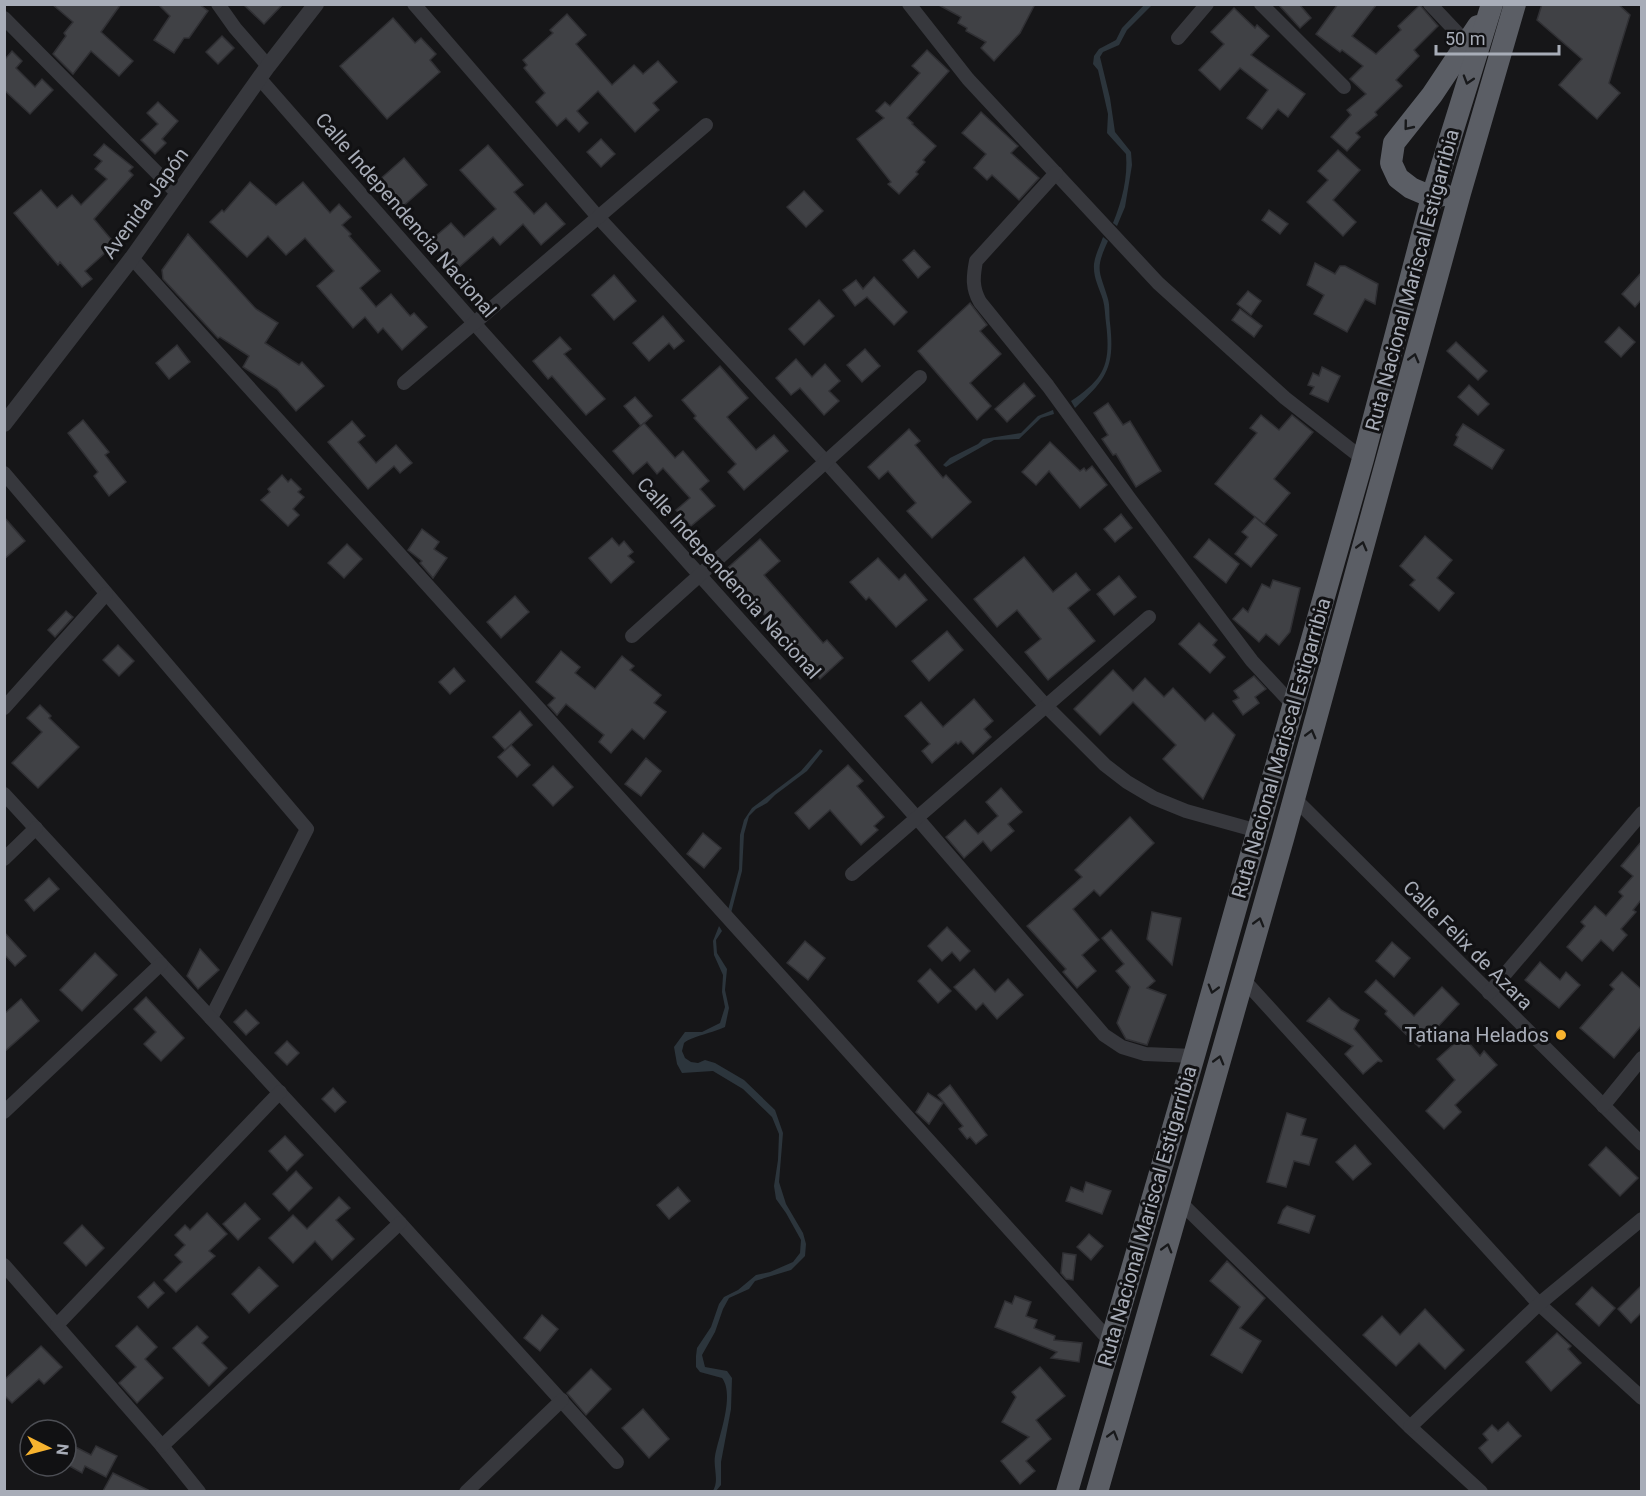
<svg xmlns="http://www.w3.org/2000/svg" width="1646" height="1496" viewBox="0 0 1646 1496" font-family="Roboto,sans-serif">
<rect width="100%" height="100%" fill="#161618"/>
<g fill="#2c353c">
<path d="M1145,4L1152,5L1127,30L1119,45L1103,52L1100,57L1110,98L1115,132L1131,152L1132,165L1125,207L1117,226L1113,223C1122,201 1128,178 1126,154L1107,133L1108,114L1098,70L1093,64L1094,56L1099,49L1116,40L1122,28Z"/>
<path d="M1103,237L1108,241C1094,271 1100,271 1108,299C1110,306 1109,315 1110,323C1115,367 1107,379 1075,408L1071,401C1105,378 1111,364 1106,323C1105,316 1105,307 1103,300C1099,287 1093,278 1094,264C1095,255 1100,246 1103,237Z"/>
<path d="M1053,410L1054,414L1041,418L1019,439L994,440L946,467L943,465L950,458L978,444L983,439L1021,433L1038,416Z"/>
<path d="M820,749L823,751L807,771L775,795L767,803L756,809L749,816L744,834L742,871L731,913L728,910L739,869L740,835L744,820L752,808L801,771Z"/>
<path d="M719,926L722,931L716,940L717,953L727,969L725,990L729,1008L725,1027C713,1033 692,1036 684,1043L682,1051L685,1058L691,1062L698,1063L705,1060L715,1063L744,1080L775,1110L783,1133L779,1182L786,1204L803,1233L806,1244L805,1256L791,1270L755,1281L749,1289L729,1298L723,1309L715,1332L702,1355L705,1367L727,1371L732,1378L731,1409L721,1462V1485L716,1491L712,1492C720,1482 713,1468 715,1456C719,1435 735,1395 722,1378L700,1372L696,1367V1356L697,1348L711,1327L719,1304L724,1297L738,1290L756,1275L770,1272L793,1262L800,1253L801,1240L786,1213L776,1199L774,1186L778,1160L779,1134L772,1117L743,1089L713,1071L682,1073L677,1064L674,1047L685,1032H702L720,1023L725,1007L722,992L723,975L714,955L713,941Z"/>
</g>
<g fill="#404145" stroke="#303034" stroke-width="1.5">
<path d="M52,4H121L101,32L133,61L119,76L91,51L73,74L53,54L66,36L64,33L73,22Z"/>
<path d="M158,4H199L208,11L189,38H184L174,53L154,40L170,16Z"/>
<path d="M243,4H283L264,24Z"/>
<path d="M937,4H1035L1020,33L994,61L981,48L986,42L966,31L967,28L958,23L961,17Z"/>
<path d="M1278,4H1299L1311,18L1300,28Z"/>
<path d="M1338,4H1377L1352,36L1376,54L1401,30L1398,26L1420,5L1438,26L1414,50L1419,56L1396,80L1402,86L1375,112L1377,115L1356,133L1360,137L1347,151L1331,137L1351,115L1347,110L1366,94L1350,79L1363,66L1342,50L1340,52L1316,34Z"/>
<path d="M1542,4H1618L1630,15L1609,83L1620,93L1597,119L1559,85L1582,59L1537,20Z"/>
<path d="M1234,8L1255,28L1257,25L1269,36L1251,55L1305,94L1288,117L1278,109L1262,129L1247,118L1268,90L1240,68L1220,90L1199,70L1224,44L1211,32Z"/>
<path d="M567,14L586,35L576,44L612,85L634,65L643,74L658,61L677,82L653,103L659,110L635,132L598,91L577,111L588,123L579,132L566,118L557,126L536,102L545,93L524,68L527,65L523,60L553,33L550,30Z"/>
<path d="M393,18L415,43L421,38L436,54L430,60L440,72L387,119L340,66Z"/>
<path d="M222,36L234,48L218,64L206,52Z"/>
<path d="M927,50L949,71L907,118L913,123L912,124L936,146L923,160L925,162L916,172L918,174L899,194L888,184L891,182L857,139L884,118L876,111L885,102L890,106L920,73L912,66Z"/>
<path d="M12,51L22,61L16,68L35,87L42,79L53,90L30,114L4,90V56L6,58Z"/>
<path d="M158,102L178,121L162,139L166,143L155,154L141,140L158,124L147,113Z"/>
<path d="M981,112L1018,146L1011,153L1039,178L1019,200L992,175L987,180L974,168L986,154L962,133Z"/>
<path d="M601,139L615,154L601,167L587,152Z"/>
<path d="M104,144L133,167L129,171L133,175L94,219L115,244L85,271L92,279L82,287L60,262L58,265L14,213L41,190L57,208L72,195L81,205L107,179L95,169L102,161L94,155Z"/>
<path d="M488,145L523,185L514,192L534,214L546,203L565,224L541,245L523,224L500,245L493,237L457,269L431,240L451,223L464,237L496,209L460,170Z"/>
<path d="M1338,150L1360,170L1333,200L1356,222L1343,236L1307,202L1328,180L1318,171Z"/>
<path d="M404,158L427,185L401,208L377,182Z"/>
<path d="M250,182L276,205L303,182L330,213L339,204L351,217L342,225L351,234L349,236L380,271L360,288L376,307L391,294L410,316L414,313L427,327L402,350L383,328L378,333L365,317L353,328L317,286L334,271L305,238L286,255L268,236L247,257L210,222L222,210L224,212Z"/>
<path d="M804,191L823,211L806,227L787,207Z"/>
<path d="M1269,210L1288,224L1280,234L1262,220Z"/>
<path d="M188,234L256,309L278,323L265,343L299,365L302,362L324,386L296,411L277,389L243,367L249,356L220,337L218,338L163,279L162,270Z"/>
<path d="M914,250L930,267L918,278L903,260Z"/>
<path d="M1315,263L1335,274L1340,266H1345L1378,284L1375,304L1365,299L1347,332L1314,314L1324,295L1307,285Z"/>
<path d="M1641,273V300L1635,307L1622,294Z"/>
<path d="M614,275L636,301L614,320L592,295Z"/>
<path d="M874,277L907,312L894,325L867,297L855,306L843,290L856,280L863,289Z"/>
<path d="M1248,291L1261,301L1251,315L1237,304Z"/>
<path d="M819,300L834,316L804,345L789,329Z"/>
<path d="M970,303L987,325L980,331L1001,354L970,383L991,406L977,420L918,351Z"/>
<path d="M1240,309L1262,326L1254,337L1232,320Z"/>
<path d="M663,316L684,341L674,349L669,343L649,361L633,343Z"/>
<path d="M1619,327L1635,342L1621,357L1605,342Z"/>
<path d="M560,337L571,349L564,354L605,399L586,415L552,376L548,379L533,361Z"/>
<path d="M1456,342L1487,371L1478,380L1447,351Z"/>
<path d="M177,345L190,362L169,379L156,363Z"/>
<path d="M865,349L880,366L862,382L847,365Z"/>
<path d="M796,359L812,377L825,364L840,381L829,391L839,401L824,415L800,388L791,395L776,378Z"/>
<path d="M720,366L748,398L727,417L756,450L774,435L788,451L744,490L728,472L736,464L694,418L696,416L682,400Z"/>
<path d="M1322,367L1340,376L1328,402L1310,394L1314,387L1308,385L1313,373L1319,376Z"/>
<path d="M1024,383L1035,396L1007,422L995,409Z"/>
<path d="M1469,385L1489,404L1478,415L1458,397Z"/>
<path d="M635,397L652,416L641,426L624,406Z"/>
<path d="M1108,403L1123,425L1130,421L1161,471L1136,487L1116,454L1113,455L1102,439L1108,435L1094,413Z"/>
<path d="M1261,415L1279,430L1292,415L1313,432L1274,479L1290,493L1264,524L1215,484L1257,433L1250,428Z"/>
<path d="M83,420L109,452L105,455L126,482L109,496L94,476L98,472L68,433Z"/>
<path d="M352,421L365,436L358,442L376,463L396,445L412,463L400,473L394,466L368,489L328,442Z"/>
<path d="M644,423L675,458L683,451L709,481L700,489L715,506L691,526L676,510L690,498L663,468L657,474L647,462L633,474L613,451Z"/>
<path d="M1463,424L1504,450L1492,469L1454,445L1458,437L1456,435Z"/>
<path d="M909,429L920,441L915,445L943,478L946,475L971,502L932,538L907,511L916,503L888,471L879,479L868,467Z"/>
<path d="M1050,442L1080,471L1084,468L1086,471L1092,466L1107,485L1080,508L1049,471L1036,485L1022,472Z"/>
<path d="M282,475L288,482L291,479L301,489L298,492L304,497L293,509L299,515L288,526L261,500L270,492L268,489Z"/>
<path d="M1121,514L1132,528L1115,542L1104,529Z"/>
<path d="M4,517L25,541L4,559Z"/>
<path d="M1255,517L1277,535L1251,567L1235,554L1248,537L1242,532Z"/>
<path d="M422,529L439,542L434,549L447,558L433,578L420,563L422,561L408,550Z"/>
<path d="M1425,536L1452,560L1437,578L1454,593L1439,611L1410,585L1415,580L1400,566Z"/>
<path d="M612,538L619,546L624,541L633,552L628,556L634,562L611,583L589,558Z"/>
<path d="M760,539L780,561L764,575L823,643L827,640L843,658L820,679L789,645L784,650L773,637L779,632L745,592L742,594L723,572Z"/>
<path d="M1209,539L1239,564L1226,583L1194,557Z"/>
<path d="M347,544L362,559L344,578L328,563Z"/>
<path d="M1024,557L1053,592L1076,573L1090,590L1068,608L1095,641L1048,680L1025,652L1041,639L1017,610L997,627L974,599Z"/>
<path d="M878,558L899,580L905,574L927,600L896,627L869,597L866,600L850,582Z"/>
<path d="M1119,576L1136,597L1114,615L1097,594Z"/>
<path d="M1273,580L1300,588L1290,632L1279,645L1266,634L1259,642L1233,619L1243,608L1248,612L1262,584L1270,588Z"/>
<path d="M515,596L529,612L501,638L487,622Z"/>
<path d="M66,611L73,617L55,637L48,630Z"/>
<path d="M1199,623L1217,640L1213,645L1225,657L1210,673L1179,644Z"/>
<path d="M947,631L963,650L929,681L912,661Z"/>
<path d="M118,645L134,661L119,676L103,660Z"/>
<path d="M561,651L580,667L575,673L595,689L622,656L634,666L630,670L661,695L654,703L666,712L644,739L632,729L611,753L599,742L604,735L566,704L557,715L548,705L555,698L536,682Z"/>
<path d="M454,668L465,681L450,694L439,682Z"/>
<path d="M1113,670L1133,691L1145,678L1164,697L1173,688L1205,721L1213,713L1235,735L1203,799L1163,759L1176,745L1133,702L1100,735L1074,709Z"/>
<path d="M1254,676L1266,689L1255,697L1259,703L1243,715L1233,701L1239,698L1234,691Z"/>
<path d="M974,699L993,721L984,729L991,737L973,754L961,741L958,744L956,742L932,763L922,751L930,744L905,716L921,702L943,727Z"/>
<path d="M40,705L51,716L49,718L79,747L38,788L12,763L42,732L27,718Z"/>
<path d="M520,711L532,725L505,750L493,737Z"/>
<path d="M511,745L530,765L517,777L498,757Z"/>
<path d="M646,758L661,771L641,796L625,784Z"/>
<path d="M848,765L863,781L857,786L884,817L874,826L878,830L861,845L830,810L809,829L795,813Z"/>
<path d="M553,766L573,787L553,806L533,785Z"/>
<path d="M1001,788L1022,812L1008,824L1014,831L991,851L983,841L964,858L946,837L965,820L978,834L998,816L986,802Z"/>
<path d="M1130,817L1154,843L1100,896L1094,890L1073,909L1099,940L1082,955L1096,971L1077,988L1063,972L1066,969L1027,926L1082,877L1075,870Z"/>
<path d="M703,833L721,848L704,868L687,854Z"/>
<path d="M1641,842V900L1633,910L1636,912L1621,929L1627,935L1613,951L1601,940L1582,961L1567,947L1585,926L1581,922L1595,906L1606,916L1623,896L1619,892L1633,876L1621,866Z"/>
<path d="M49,878L59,889L34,911L25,900Z"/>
<path d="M1152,912L1181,918L1172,965L1147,939Z"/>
<path d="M947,927L970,951L960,961L952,952L942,961L928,946Z"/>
<path d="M1111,930L1155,981L1147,988L1166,995L1147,1045L1126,1039L1117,1023L1130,987L1116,971L1124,964L1102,938Z"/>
<path d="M4,932L26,956L15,966L4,954Z"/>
<path d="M805,941L825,958L808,980L787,963Z"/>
<path d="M1392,942L1410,958L1394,977L1376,961Z"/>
<path d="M200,949L219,970L198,989L187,976Z"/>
<path d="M95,953L117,975L82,1011L60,990Z"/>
<path d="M1540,962L1560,980L1566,972L1580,985L1559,1008L1525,980Z"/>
<path d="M930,969L951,991L938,1003L918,981Z"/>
<path d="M974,969L995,992L1008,979L1023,995L997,1019L983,1003L976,1010L954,987Z"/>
<path d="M1622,972L1641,989V1026L1614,1058L1580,1028L1614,989L1610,985Z"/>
<path d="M1376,980L1414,1016L1442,987L1459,1004L1419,1047L1385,1014L1387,1011L1365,992Z"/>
<path d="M146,997L184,1038L161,1061L144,1044L156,1032L134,1009Z"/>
<path d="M1329,998L1341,1010L1359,1020L1354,1029L1382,1061L1381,1062L1378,1061L1363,1074L1345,1054L1353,1046L1307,1021Z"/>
<path d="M21,999L39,1021L4,1052V1014Z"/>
<path d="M246,1010L259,1023L246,1035L234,1022Z"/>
<path d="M1463,1036L1480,1056L1484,1051L1497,1065L1455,1105L1461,1112L1444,1129L1426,1111L1455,1080L1437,1059Z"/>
<path d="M287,1041L299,1053L287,1065L275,1053Z"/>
<path d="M950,1085L987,1135L976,1144L970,1137L967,1139L959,1129L963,1126L938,1095Z"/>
<path d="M333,1088L346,1102L335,1112L322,1099Z"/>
<path d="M928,1093L943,1103L929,1124L916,1112Z"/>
<path d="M1287,1113L1306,1119L1301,1135L1317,1139L1309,1165L1294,1161L1286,1187L1267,1182Z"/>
<path d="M285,1136L303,1155L287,1171L269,1151Z"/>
<path d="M1355,1145L1371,1164L1353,1180L1336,1162Z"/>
<path d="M1606,1147L1638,1178L1620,1196L1589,1165Z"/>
<path d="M296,1171L312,1188L289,1211L273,1194Z"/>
<path d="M1086,1182L1111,1191L1102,1214L1066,1201L1071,1187L1083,1192Z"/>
<path d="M678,1187L690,1201L669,1219L657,1205Z"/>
<path d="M339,1197L350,1208L336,1220L354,1239L332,1260L315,1241L293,1263L269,1238L293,1215L307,1229Z"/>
<path d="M245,1203L260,1219L238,1240L223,1224Z"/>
<path d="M1287,1206L1315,1216L1309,1233L1278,1223L1283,1210Z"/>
<path d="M207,1213L227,1234L209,1251L215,1256L176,1292L164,1280L182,1262L175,1255L185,1245L175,1235L185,1225L190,1230Z"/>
<path d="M82,1225L104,1248L86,1266L64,1243Z"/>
<path d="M1089,1234L1103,1246L1091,1260L1077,1247Z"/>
<path d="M1063,1253L1076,1255L1073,1280L1066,1279L1061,1273Z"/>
<path d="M1227,1261L1265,1298L1240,1328L1261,1341L1242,1373L1211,1355L1240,1307L1210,1281Z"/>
<path d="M259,1267L278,1286L249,1313L232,1294Z"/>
<path d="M154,1282L164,1293L148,1308L138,1297Z"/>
<path d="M1641,1286V1313L1631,1323L1618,1309Z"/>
<path d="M1592,1287L1615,1308L1599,1326L1576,1304Z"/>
<path d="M1015,1296L1031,1302L1026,1316L1037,1320L1034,1328L1055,1336L1054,1340L1082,1343L1079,1362L1051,1358L1057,1352L995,1327L1005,1301L1012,1304Z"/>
<path d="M1425,1309L1464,1350L1445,1369L1419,1343L1396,1366L1363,1335L1382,1316L1400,1335Z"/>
<path d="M542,1315L558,1329L540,1351L524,1338Z"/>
<path d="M137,1326L157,1347L145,1359L163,1378L137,1403L119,1383L136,1367L116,1346Z"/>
<path d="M197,1326L208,1337L202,1343L227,1368L209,1386L173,1348Z"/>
<path d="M1557,1333L1571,1346L1568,1349L1581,1363L1551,1391L1526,1362Z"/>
<path d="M41,1346L62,1367L44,1384L39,1379L12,1403L4,1395V1380Z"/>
<path d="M1040,1367L1065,1396L1036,1420L1051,1439L1026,1461L1035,1471L1020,1484L1001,1461L1029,1437L1002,1422L1016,1397L1012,1392Z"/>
<path d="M591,1369L611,1389L586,1415L567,1393Z"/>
<path d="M643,1409L669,1439L649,1458L622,1428Z"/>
<path d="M1508,1422L1521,1436L1492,1463L1479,1448L1488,1440L1483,1434L1492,1425L1498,1431Z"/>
<path d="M66,1442L91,1455L96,1446L117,1456L106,1477L85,1466L82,1473L66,1464Z"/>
<path d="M113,1473L150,1491H103Z"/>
</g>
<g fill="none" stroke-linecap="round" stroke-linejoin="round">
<g stroke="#37383d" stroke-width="14">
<path d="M218,4L235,28L268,66"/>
<path d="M414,4L598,217L826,462L1046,706L1105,765L1127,782L1154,798L1186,811L1258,831"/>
<path d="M909,4L968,79L1158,283L1285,398L1363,459"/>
<path d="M1261,4L1344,87"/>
<path d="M1430,4L1466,42"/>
<path d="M4,18L178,194"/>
<path d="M1178,38L1207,4"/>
<path d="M260,79L474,323L917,818L1104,1035L1122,1047L1145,1054L1194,1056"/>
<path d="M1056,173L976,261C973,277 972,288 980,302L1048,386L1130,499L1252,661L1294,706"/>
<path d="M132,258L1110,1341"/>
<path d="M404,383L706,125"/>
<path d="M4,473L307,829L211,1018"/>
<path d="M632,636L920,377"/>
<path d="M4,708L106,594"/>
<path d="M4,794L400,1223L617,1462"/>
<path d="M1293,797L1642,1144"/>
<path d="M4,859L36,828"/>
<path d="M852,874L1149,617"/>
<path d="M1242,978L1539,1304L1642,1398"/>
<path d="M1489,993L1642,813"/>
<path d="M1603,1106L1642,1058"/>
<path d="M4,1112L161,964"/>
<path d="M1180,1202L1410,1427L1481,1492"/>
<path d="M4,1265L162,1446L199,1492"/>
<path d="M57,1325L280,1092"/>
<path d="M1410,1427L1539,1304L1642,1219"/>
<path d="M162,1446L400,1223"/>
<path d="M466,1492L562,1400"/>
</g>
<path stroke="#37383d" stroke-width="16" d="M4,424L132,258L268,66L316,4"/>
<g stroke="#5b5e65" stroke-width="22">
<path d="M1445,195L1432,197L1411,188L1398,178L1391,163L1394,143L1432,95L1478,26"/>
<path d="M1067,1492L1194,1056L1363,459L1432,197L1492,4"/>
<path d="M1097,1492L1283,839L1460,193L1515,4"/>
</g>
</g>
<defs><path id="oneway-chevron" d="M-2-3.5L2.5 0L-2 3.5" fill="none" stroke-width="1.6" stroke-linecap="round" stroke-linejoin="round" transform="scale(1.5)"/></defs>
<g stroke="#18191b">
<use href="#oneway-chevron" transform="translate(1468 80) rotate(107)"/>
<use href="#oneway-chevron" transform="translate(1408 126) rotate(129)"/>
<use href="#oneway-chevron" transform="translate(1414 358) rotate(-75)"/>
<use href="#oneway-chevron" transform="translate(1362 546) rotate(-75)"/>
<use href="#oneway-chevron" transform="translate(1311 734) rotate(-75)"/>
<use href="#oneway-chevron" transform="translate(1259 922) rotate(-74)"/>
<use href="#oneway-chevron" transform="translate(1213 989) rotate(106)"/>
<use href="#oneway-chevron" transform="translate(1219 1060) rotate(-74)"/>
<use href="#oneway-chevron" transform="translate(1167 1248) rotate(-74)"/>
<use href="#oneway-chevron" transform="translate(1113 1435) rotate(-74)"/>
</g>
<circle fill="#f7b32f" stroke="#111113" stroke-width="2" cx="1561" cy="1035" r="6"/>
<g text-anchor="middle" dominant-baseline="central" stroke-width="6" stroke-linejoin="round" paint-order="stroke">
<g font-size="20" fill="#a8adb8" stroke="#111113">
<text transform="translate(145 203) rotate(-54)">Avenida Japón</text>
<text transform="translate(406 215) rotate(49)">Calle Independencia Nacional</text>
<text transform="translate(1412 280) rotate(-75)">Ruta Nacional Mariscal Estigarribia</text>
<text transform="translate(729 578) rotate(48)">Calle Independencia Nacional</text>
<text transform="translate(1281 748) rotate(-74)">Ruta Nacional Mariscal Estigarribia</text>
<text transform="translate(1468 945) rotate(45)">Calle Felix de Azara</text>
<text transform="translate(1147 1216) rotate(-74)">Ruta Nacional Mariscal Estigarribia</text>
</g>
<g font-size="20" fill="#a8adb8" stroke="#111113" text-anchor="end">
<text x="1549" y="1035">Tatiana Helados</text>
</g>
</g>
<rect width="1646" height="1496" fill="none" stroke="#a8adb8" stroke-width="12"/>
<g transform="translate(48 1448) rotate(96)"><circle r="28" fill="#111113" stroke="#4d4f55" stroke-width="1.5"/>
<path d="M0-4.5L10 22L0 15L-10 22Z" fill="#f7b32f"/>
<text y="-9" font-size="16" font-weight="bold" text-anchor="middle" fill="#a8adb8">N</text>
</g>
<path d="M1436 45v9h123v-9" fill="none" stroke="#a8adb8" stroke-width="3"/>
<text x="1445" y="45" font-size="18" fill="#a8adb8" stroke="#111113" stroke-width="4.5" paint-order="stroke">50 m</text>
</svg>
